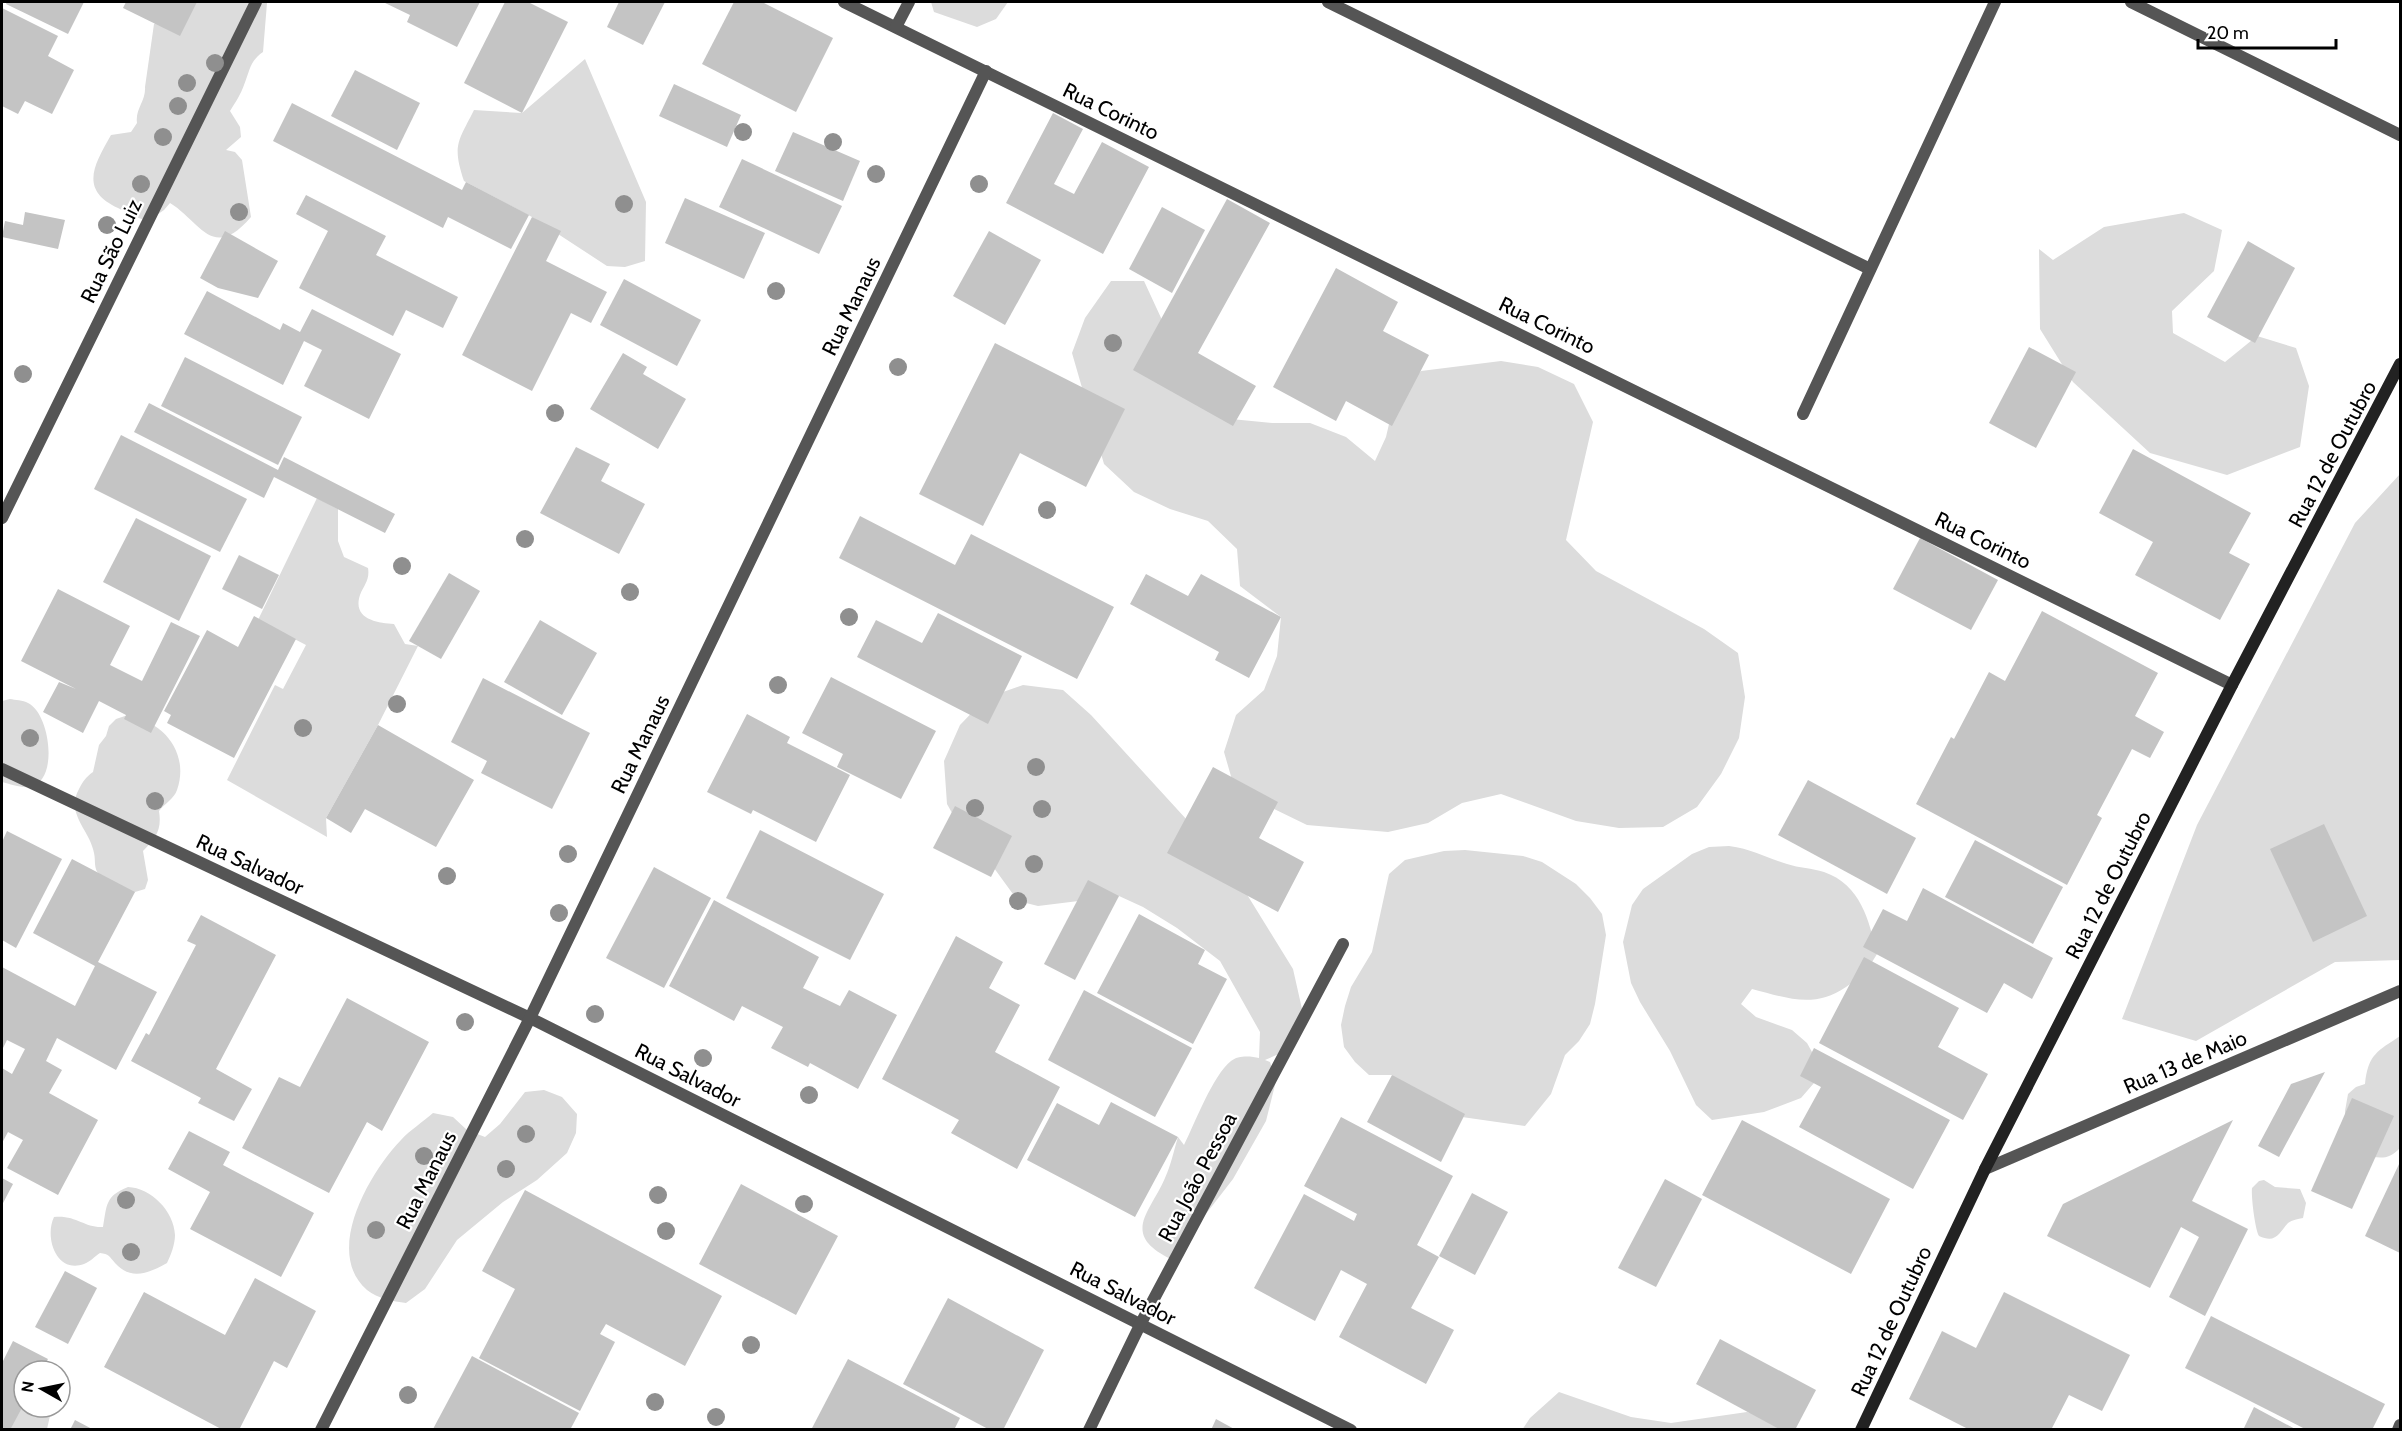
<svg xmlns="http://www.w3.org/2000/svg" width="2402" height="1431" viewBox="0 0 2402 1431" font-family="Cabin,sans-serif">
<rect width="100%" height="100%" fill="#fff"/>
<g fill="#dcdcdc">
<path d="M182,2H265L267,3L263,52C250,61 250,70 244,85C241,94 235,103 230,111L240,127L241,137L226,150L235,152L242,160L251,217C212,262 201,222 170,203L164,210L148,221C137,218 128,213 118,208C79,190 94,165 111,135L131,132L137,123C135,109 146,101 145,87L154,24L181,7Z"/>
<path d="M931,2H1008L996,19L977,27L934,12Z"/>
<path d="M585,59L646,202L645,261L625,267L607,266L532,217L464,181C452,145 458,142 474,110L522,113Z"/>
<path d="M2184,213L2222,230L2214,271L2172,311L2173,333L2225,362L2257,336L2296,348L2309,386L2300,447L2227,475L2150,453L2073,382L2040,329L2039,249L2053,260L2104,227Z"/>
<path d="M1111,281H1144L1198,398L1231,419L1272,423H1310L1346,437L1375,461L1386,437L1395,398L1421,371L1501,361L1538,367L1574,384L1593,422L1566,540L1596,571L1704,629L1738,653L1745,697L1739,738L1721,774L1697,807L1663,827L1619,828L1576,821L1501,794L1462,803L1428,823L1388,832L1307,825L1235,790L1224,752L1236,715L1264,690L1277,656L1281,617L1240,586L1237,549L1208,521L1170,509L1134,492L1104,464L1072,353L1085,318Z"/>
<path d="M2400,474V960L2335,962L2196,1041L2122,1019L2197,825L2355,523Z"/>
<path d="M317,498L338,509V541L344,557L368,568C370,580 364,585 360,595C352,619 377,623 394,624L405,644L418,646L378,725L326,818L327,837L227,780L275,685L283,689L306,645L258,620Z"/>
<path d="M1023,685L1063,690L1091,715L1230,867L1293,969L1302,1009L1295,1047L1265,1060L1270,1062L1276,1081L1266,1121L1233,1179L1171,1259C1120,1234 1150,1213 1165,1178C1171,1165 1174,1150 1178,1137L1184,1145C1195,1123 1213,1075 1231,1061C1238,1055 1251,1056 1259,1058L1260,1032L1220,961L1177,928L1143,907L1119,896L1038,906L1018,901L994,868L966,838L947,804L944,761L960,725L986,698Z"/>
<path d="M10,699C15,700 23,700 28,703C50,713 60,783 29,787C21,788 10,784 2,782V701Z"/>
<path d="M125,716C163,719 190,753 177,790C174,799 164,804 159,811C162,830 156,838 143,851L148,880L145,889L135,892L130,896C121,889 108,883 100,875C93,869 96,861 94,853C90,830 65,814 79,789C83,781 86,777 93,772L99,745L106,736L109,726L116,719Z"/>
<path d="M1729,846C1753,849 1766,858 1787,864C1799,868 1812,868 1824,872C1861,885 1869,920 1877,954C1867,971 1862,976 1846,987C1814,1009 1787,998 1752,989L1741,1004L1756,1017L1792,1030L1807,1043L1817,1061L1814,1083L1801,1098L1764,1112L1712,1120L1696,1105L1670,1051L1640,1002L1631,983L1623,942L1632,905L1643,889L1692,854L1709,847Z"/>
<path d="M1465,850L1523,856L1542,862L1576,884L1590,898L1602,914L1606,935L1595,1004L1590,1024L1579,1041L1565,1055L1551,1094L1525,1126L1427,1112L1392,1075H1369L1355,1062L1344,1047L1341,1025L1345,1006L1351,987L1372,952L1389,874L1405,860L1444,851Z"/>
<path d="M2400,1036V1148C2388,1161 2379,1158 2362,1155L2345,1132V1111L2348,1094L2356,1087L2365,1084C2368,1054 2378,1051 2400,1036Z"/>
<path d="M544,1090L562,1097L577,1114L576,1133L567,1153L537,1180L503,1202L457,1240L425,1289L406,1303C393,1301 378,1299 367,1290C323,1252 370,1172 401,1140C410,1130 423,1122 433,1113L453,1117L467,1130L485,1137L500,1124L525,1092Z"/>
<path d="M2264,1180L2275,1187L2300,1189L2306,1203L2303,1218C2298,1219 2292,1220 2288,1223C2279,1233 2276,1244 2259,1236C2255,1229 2251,1196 2252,1188L2259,1181Z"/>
<path d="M128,1187C151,1188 174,1211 175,1235C175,1244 171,1255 167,1263C149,1273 131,1281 115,1263C109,1256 109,1254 100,1253C95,1256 90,1262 84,1264C57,1274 44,1238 54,1217C77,1215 84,1228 103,1227C107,1205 105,1196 128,1187Z"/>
<path d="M15,1366L24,1371V1407H52L47,1429L2,1430V1371Z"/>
<path d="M1559,1392L1631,1417L1671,1423L1747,1412L1787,1420L1790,1430H1522L1530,1418Z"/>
</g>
<g fill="#c4c4c4">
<path d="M7,2H84L68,34L6,4Z"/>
<path d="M126,2H197L180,36L123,8Z"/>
<path d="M383,2H480L457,47L407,22L410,15Z"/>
<path d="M505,2H528L568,22L522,113L464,83Z"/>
<path d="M619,2H665L643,45L607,27Z"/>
<path d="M734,2H762L833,38L796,112L702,64Z"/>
<path d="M2,8L58,36L48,56L74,70L52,114L25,101L18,114L2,106Z"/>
<path d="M355,70L420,103L397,150L331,116Z"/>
<path d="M674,84L741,115L727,147L659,116Z"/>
<path d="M292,103L462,190L466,182L529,215L511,249L448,217L443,228L273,141Z"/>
<path d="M1053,113L1083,129L1054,184L1074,194L1102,142L1149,167L1103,254L1006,203Z"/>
<path d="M793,132L860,161L843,201L775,171Z"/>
<path d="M742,159L842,206L819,254L719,207Z"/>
<path d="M306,195L386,236L376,255L458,297L443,328L406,310L393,336L299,288L328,231L296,214Z"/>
<path d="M685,198L765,233L744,279L665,243Z"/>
<path d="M1227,199L1270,223L1198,353L1256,386L1233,426L1133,370Z"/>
<path d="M1162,207L1205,230L1172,293L1129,269Z"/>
<path d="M25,212L65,220L58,249L2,237L5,221L23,225Z"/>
<path d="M532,217L561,231L546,261L607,292L591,323L571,313L532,391L462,355Z"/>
<path d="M225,231L278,261L258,298L218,288L200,278Z"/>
<path d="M989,231L1041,260L1005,325L953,296Z"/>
<path d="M2248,241L2295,268L2255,343L2207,317Z"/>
<path d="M1336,268L1398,302L1383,331L1429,355L1392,426L1346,401L1336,421L1273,387Z"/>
<path d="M624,279L701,320L677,366L600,325Z"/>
<path d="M207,291L280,330L283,323L300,332L312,309L401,354L369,419L304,386L322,350L304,341L283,385L184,334Z"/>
<path d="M995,343L1125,409L1086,487L1020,453L983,526L919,494Z"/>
<path d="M2029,347L2076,372L2036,448L1989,423Z"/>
<path d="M623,353L647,367L643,374L686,399L658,449L590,409Z"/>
<path d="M185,357L302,417L278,465L161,406Z"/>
<path d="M149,403L278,470L284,457L395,514L385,533L274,477L264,498L134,432Z"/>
<path d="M121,435L247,499L220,552L94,489Z"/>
<path d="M576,447L610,464L601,481L645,504L619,554L540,513Z"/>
<path d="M2133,449L2251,513L2229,553L2250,564L2220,620L2135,575L2153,542L2099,513Z"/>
<path d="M860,516L955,565L971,534L1114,607L1077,679L839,558Z"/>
<path d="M136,518L211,556L179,621L103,582Z"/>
<path d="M1920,538L1998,580L1971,630L1893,589Z"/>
<path d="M239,555L279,575L262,609L222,589Z"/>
<path d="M449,573L480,591L441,659L409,641Z"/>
<path d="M1146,574L1188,596L1201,574L1281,617L1249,678L1215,660L1219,652L1130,604Z"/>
<path d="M58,589L130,626L110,665L142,681L171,622L200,636L151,733L124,719L126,715L99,701L83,733L43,712L59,682L76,689L21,661Z"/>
<path d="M2042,611L2158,673L2135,716L2164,732L2150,758L2132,749L2097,815L2102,818L2067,885L1916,804L1951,737L1954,739L1989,672L2005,681Z"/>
<path d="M938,613L1022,656L988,724L857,657L876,620L922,643Z"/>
<path d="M254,616L296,639L234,758L167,723L171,715L164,711L207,630L238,647Z"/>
<path d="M540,620L597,653L562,715L504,682Z"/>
<path d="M831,677L936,731L901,799L837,767L843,754L802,733Z"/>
<path d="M483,678L590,733L552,809L481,773L487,761L451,742Z"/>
<path d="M747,714L790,737L787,743L850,775L816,842L753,810L751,814L707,792Z"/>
<path d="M378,725L474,780L436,847L365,809L351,833L326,818Z"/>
<path d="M1213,767L1278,802L1259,838L1304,862L1278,912L1167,853Z"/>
<path d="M1808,780L1916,838L1887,894L1778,835Z"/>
<path d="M955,806L1012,836L991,877L933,848Z"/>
<path d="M2324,824L2367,916L2313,942L2270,849Z"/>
<path d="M760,830L884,894L850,960L726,898Z"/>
<path d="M7,831L62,859L16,948L2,940V842Z"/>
<path d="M1975,840L2063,887L2033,944L1945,897Z"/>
<path d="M72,859L135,892L98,962L157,992L116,1070L57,1038L46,1061L62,1070L49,1093L98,1120L58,1195L7,1168L23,1140L8,1132L2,1143V1068L12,1074L25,1049L7,1040L2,1050V967L75,1006L95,966L33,933Z"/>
<path d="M654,867L711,898L664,988L606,958Z"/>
<path d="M1088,880L1119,896L1075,980L1044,964Z"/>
<path d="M1923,888L2053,958L2032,999L2004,983L1987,1013L1863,947L1883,909L1907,921Z"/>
<path d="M714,900L819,957L803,988L840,1006L849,990L897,1015L858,1089L810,1063L808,1067L771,1048L783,1027L742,1006L734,1021L669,986Z"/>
<path d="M1139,914L1205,950L1198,964L1227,979L1193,1044L1097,993Z"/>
<path d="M201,915L276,955L216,1069L252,1089L234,1121L198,1103L201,1098L131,1061L146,1033L149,1035L196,945L187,941Z"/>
<path d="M956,936L1003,962L989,988L1020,1005L995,1052L1060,1087L1017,1169L951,1133L959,1120L882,1079Z"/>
<path d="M1864,957L1959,1008L1938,1047L1988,1074L1963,1120L1819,1043Z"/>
<path d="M1084,990L1192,1048L1155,1117L1048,1060Z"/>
<path d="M347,998L429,1042L382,1131L367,1122L329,1193L242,1148L279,1077L300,1087Z"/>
<path d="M1814,1048L1950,1120L1913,1189L1799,1127L1821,1087L1800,1076Z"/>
<path d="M2325,1072L2279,1157L2258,1146L2291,1084Z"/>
<path d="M1392,1075L1465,1114L1441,1162L1367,1122Z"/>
<path d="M2352,1098L2394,1116L2352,1209L2311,1191Z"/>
<path d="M1111,1102L1178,1137L1135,1217L1027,1160L1057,1103L1099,1125Z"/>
<path d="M1341,1117L1453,1176L1417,1245L1439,1257L1411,1308L1454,1330L1426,1384L1339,1337L1367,1284L1341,1270L1315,1321L1254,1288L1304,1194L1354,1221L1357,1214L1304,1186Z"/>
<path d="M1742,1120L1890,1199L1851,1274L1702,1195Z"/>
<path d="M2233,1120L2192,1201L2248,1229L2205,1316L2169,1297L2199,1237L2181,1227L2150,1288L2047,1236L2063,1204Z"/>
<path d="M189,1131L230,1152L223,1165L314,1213L281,1277L190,1229L210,1192L168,1169Z"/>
<path d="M2400,1162V1253L2365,1236Z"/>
<path d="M2,1178L13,1184L2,1205Z"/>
<path d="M1665,1179L1702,1199L1656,1287L1618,1268Z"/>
<path d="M741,1184L838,1236L796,1315L699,1264Z"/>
<path d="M525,1190L722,1296L685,1366L606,1324L600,1334L615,1342L580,1411L479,1358L515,1289L482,1271Z"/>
<path d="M1472,1193L1508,1212L1475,1275L1439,1256Z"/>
<path d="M65,1271L97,1288L68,1344L35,1327Z"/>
<path d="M255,1278L316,1311L287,1368L274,1361L239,1430H223L104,1367L144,1292L225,1335Z"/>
<path d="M2004,1292L2130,1355L2102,1411L2069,1395L2051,1430H1970L1909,1399L1942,1331L1976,1348Z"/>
<path d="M948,1298L1044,1350L1003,1430H990L903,1384Z"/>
<path d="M2211,1316L2385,1404L2372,1430H2307L2185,1368Z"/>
<path d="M1720,1339L1816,1390L1795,1430H1781L1696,1384Z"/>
<path d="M13,1341L48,1359L41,1371H24V1404L10,1430H2V1363Z"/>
<path d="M472,1356L579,1413L570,1430L433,1429Z"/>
<path d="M848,1359L960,1418L954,1430H811Z"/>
<path d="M2254,1407L2297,1430H2243Z"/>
<path d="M1216,1419L1236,1430H1211Z"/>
<path d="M75,1420L94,1430H70Z"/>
</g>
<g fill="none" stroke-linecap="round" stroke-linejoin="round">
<g stroke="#555" stroke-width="12">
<path d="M844,2L2232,685"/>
<path d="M1328,2L1870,269"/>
<path d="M2131,2L2400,135"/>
<path d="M896,27L909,2"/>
<path d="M1803,414L1995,2"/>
<path d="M2,518L256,2"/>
<path d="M2,769L530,1018L1351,1430"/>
<path d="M1985,1169L2400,991"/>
<path d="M321,1430L530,1018L986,71"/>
<path d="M1089,1430L1141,1323L1343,944"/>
<path d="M2398,1430L2400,1425"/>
</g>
<path stroke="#222" stroke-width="12" d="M1861,1430L1985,1169L2232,685L2400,364"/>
</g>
<g fill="#8f8f8f">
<circle cx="215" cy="63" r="9"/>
<circle cx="187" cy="83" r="9"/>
<circle cx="178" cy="106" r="9"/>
<circle cx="743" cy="132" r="9"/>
<circle cx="163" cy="137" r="9"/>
<circle cx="833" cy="142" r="9"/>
<circle cx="876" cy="174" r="9"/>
<circle cx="141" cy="184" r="9"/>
<circle cx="979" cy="184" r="9"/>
<circle cx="624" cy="204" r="9"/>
<circle cx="239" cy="212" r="9"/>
<circle cx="107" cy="225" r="9"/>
<circle cx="776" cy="291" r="9"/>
<circle cx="1113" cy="343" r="9"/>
<circle cx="898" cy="367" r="9"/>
<circle cx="23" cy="374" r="9"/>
<circle cx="555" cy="413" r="9"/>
<circle cx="1047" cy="510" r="9"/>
<circle cx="525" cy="539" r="9"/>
<circle cx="402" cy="566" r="9"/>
<circle cx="630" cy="592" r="9"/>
<circle cx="849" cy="617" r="9"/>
<circle cx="778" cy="685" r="9"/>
<circle cx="397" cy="704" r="9"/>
<circle cx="303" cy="728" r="9"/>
<circle cx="30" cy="738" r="9"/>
<circle cx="1036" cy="767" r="9"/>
<circle cx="155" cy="801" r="9"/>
<circle cx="975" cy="808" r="9"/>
<circle cx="1042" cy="809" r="9"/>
<circle cx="568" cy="854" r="9"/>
<circle cx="1034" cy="864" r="9"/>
<circle cx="447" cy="876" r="9"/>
<circle cx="1018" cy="901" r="9"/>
<circle cx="559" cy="913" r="9"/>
<circle cx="595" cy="1014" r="9"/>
<circle cx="465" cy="1022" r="9"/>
<circle cx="703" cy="1058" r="9"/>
<circle cx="809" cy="1095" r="9"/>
<circle cx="526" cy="1134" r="9"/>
<circle cx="424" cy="1156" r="9"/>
<circle cx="506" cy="1169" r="9"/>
<circle cx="658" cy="1195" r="9"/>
<circle cx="126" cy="1200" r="9"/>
<circle cx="804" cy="1204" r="9"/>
<circle cx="376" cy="1230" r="9"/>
<circle cx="666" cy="1231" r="9"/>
<circle cx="131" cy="1252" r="9"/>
<circle cx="751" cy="1345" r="9"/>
<circle cx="408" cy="1395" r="9"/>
<circle cx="655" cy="1402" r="9"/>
<circle cx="716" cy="1417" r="9"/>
</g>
<g text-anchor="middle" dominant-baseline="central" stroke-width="4.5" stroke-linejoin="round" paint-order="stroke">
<g font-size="21" fill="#000" stroke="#fff">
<text transform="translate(1111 111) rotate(26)">Rua Corinto</text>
<text transform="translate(111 251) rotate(-64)">Rua São Luiz</text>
<text transform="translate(851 306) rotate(-64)">Rua Manaus</text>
<text transform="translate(1547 325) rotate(26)">Rua Corinto</text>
<text transform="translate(2332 454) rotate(-62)">Rua 12 de Outubro</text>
<text transform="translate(1983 540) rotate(26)">Rua Corinto</text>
<text transform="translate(640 744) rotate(-64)">Rua Manaus</text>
<text transform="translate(250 864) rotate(25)">Rua Salvador</text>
<text transform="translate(2108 885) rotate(-63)">Rua 12 de Outubro</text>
<text transform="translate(2185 1062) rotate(-23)">Rua 13 de Maio</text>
<text transform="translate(688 1075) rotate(27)">Rua Salvador</text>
<text transform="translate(1197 1177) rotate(-62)">Rua João Pessoa</text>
<text transform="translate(426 1180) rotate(-63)">Rua Manaus</text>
<text transform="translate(1123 1293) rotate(27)">Rua Salvador</text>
<text transform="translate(1891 1321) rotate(-65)">Rua 12 de Outubro</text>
</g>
</g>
<rect width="2402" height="1431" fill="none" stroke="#000000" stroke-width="6"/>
<g transform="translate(42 1389) rotate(279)"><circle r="28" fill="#ffffff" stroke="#999999" stroke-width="1.5"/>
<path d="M0-4.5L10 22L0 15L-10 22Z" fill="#000000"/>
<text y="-9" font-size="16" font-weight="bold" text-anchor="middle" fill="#000000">N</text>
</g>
<path d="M2198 39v9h138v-9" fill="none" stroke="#000000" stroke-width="3"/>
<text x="2207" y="39" font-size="18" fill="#000000" stroke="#ffffff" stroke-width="4.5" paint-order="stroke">20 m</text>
</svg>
